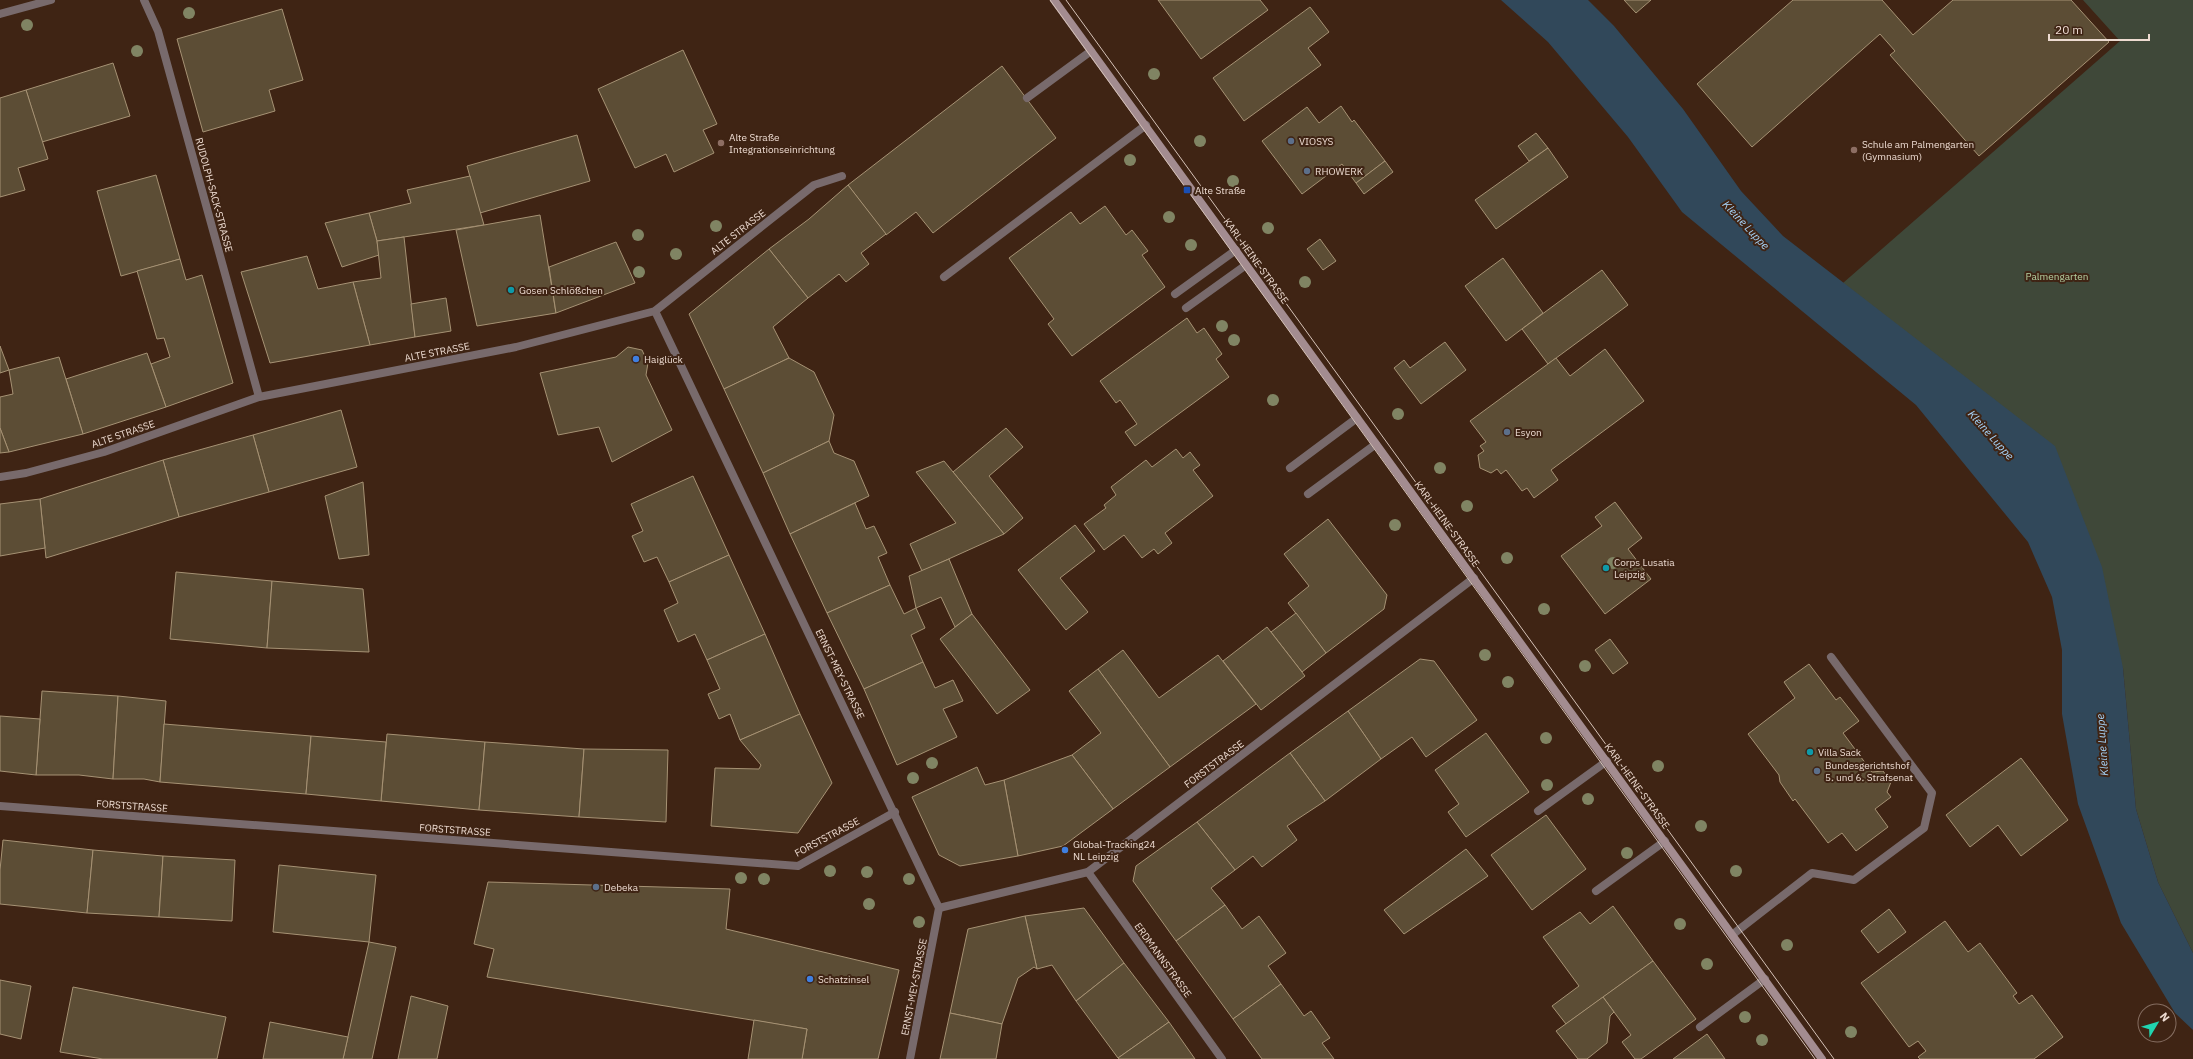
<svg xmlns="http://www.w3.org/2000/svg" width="2193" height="1059" viewBox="0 0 2193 1059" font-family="'IBM Plex Sans',sans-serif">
<rect width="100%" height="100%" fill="#3f2414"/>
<path fill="#3f4839" d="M2083,0H2193V953L2158,882L2136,809L2123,668L1843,283L2120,41Z"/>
<path fill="#31485a" d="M1501,0H1588L1614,26L1683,109L1741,191L1783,236L2055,446L2102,567L2123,668L2136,809L2158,882L2193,953V1030L2175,1013L2121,923L2078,804L2062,714V650L2052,597L2028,542L1916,405L1682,212L1628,137L1548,42Z"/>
<g fill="#5c4d35" stroke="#a69274">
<path d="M1158,0H1260L1268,10L1201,59Z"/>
<path d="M1624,0H1651L1636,13Z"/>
<path d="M1793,0H1882L1913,35L1953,0H2071L2109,42L1979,156L1890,55L1895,51L1880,34L1752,147L1697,84Z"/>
<path d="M1310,7L1329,32L1308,48L1321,65L1244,121L1213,78Z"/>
<path d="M282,9L303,80L269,90L275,111L203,132L177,39Z"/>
<path d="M683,50L717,124L703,130L714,153L674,172L666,154L635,168L598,89Z"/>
<path d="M113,63L130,116L42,142L26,90Z"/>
<path d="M1002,66L1056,138L933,233L916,212L886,235L848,185Z"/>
<path d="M26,90L48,159L18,168L25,190L0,197V98Z"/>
<path d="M1341,106L1352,122L1354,120L1385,161L1356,183L1342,164L1302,194L1262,141L1307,107L1319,123Z"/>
<path d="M1536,133L1548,148L1529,161L1518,146Z"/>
<path d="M577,135L590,181L480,213L467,166Z"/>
<path d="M1548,148L1568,177L1496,229L1475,200Z"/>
<path d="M1385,161L1393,172L1364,194L1356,183Z"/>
<path d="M156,175L180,259L121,276L97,191Z"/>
<path d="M470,176L484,225L377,241L369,213L411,203L407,190Z"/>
<path d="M848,185L886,234L861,253L869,264L846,282L839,274L808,298L769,249L809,219Z"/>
<path d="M1105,206L1126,235L1132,230L1148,251L1142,255L1165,287L1072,356L1048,324L1054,319L1009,258L1071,212L1080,224Z"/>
<path d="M369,213L377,241L379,255L342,267L325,223Z"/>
<path d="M540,215L556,313L477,326L456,230Z"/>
<path d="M404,237L415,337L370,345L353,282L381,278L377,241Z"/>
<path d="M1320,239L1336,261L1323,270L1307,249Z"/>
<path d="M616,242L635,283L556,313L549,267Z"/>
<path d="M769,249L808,298L773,327L789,358L724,389L689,314Z"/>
<path d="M307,256L318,289L353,282L370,345L270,363L241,272Z"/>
<path d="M1503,258L1543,313L1506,341L1465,286Z"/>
<path d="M180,259L186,280L202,275L233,383L166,407L151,364L170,357L164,338L157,339L137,271Z"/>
<path d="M1602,270L1628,305L1548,364L1522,329Z"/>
<path d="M446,298L451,331L415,337L411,304Z"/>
<path d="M1187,318L1197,333L1204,328L1222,354L1216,359L1229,377L1135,446L1125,432L1137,424L1120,400L1116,403L1100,381Z"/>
<path d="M1445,342L1466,370L1421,404L1394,368L1404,360L1410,368Z"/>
<path d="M0,346L9,370L0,373Z"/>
<path d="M628,347L642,350L648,363L646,375L672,430L612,462L599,427L558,435L540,373L616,357Z"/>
<path d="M1605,349L1644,401L1551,470L1558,480L1534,498L1527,488L1522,491L1506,470L1501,474L1497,469L1491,473L1480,468L1478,455L1484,451L1480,446L1486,442L1470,421L1556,358L1570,376Z"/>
<path d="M147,353L166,407L83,434L66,379Z"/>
<path d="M59,357L83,434L9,452L0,428V397L13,394L9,370Z"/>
<path d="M789,358L814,372L834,415L829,441L763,473L724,389Z"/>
<path d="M341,410L357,467L269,492L253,435Z"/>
<path d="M0,428L9,452L0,453Z"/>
<path d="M1006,428L1023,447L989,476L1023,518L1004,534L953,472Z"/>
<path d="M253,435L269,492L179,517L163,460Z"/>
<path d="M829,441L834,453L854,461L869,496L790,534L763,473Z"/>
<path d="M1176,449L1183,458L1190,452L1200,465L1193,470L1213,496L1165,533L1172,543L1158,554L1154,549L1142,558L1124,535L1104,550L1084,524L1106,508L1104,505L1116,495L1111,487L1146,460L1152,467Z"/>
<path d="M163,460L179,517L46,558L40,499Z"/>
<path d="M944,461L1004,534L922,571L910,544L956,523L916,472Z"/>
<path d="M693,476L729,555L669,582L657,557L644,562L632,536L643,531L631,504Z"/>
<path d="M363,482L369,555L339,559L325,496Z"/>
<path d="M40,499L45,548L0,556V504Z"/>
<path d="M1615,502L1642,538L1628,549L1651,579L1605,614L1561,556L1602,526L1595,517Z"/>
<path d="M855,503L866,529L874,526L887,553L878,557L890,585L827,613L790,534Z"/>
<path d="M1328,519L1387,595L1384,609L1326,653L1288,603L1309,586L1284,554Z"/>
<path d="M1075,525L1095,551L1060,578L1088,612L1066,630L1018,570Z"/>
<path d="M729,555L765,634L707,660L695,634L678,642L664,610L678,603L669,582Z"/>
<path d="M949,559L972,614L955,627L941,597L916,608L909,576Z"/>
<path d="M176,572L272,581L267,648L170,639Z"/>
<path d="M272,581L363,589L369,652L267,648Z"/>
<path d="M890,585L904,614L916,608L925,628L911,635L923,662L864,689L827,613Z"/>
<path d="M1296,613L1326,653L1302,672L1271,632Z"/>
<path d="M972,614L1030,690L997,714L940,639Z"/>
<path d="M1267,627L1305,676L1261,710L1223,661Z"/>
<path d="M765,634L800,714L740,740L730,714L719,719L708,694L720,689L707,660Z"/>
<path d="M1610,639L1628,663L1613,674L1595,650Z"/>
<path d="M1123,650L1159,698L1218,655L1256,704L1170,767L1098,669Z"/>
<path d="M1420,659L1434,661L1477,720L1426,757L1412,737L1381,759L1348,711Z"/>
<path d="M923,662L935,688L953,680L963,701L943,709L957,737L897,765L864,689Z"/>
<path d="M1809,664L1836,700L1840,697L1859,721L1843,733L1872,772L1883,771L1891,782L1887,792L1891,797L1875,809L1888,827L1856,851L1842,833L1828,843L1795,799L1793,801L1780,782L1779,775L1748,734L1795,698L1784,682Z"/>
<path d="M1098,669L1170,767L1113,809L1072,755L1101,733L1069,691Z"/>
<path d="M42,691L118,696L113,779L79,775H36Z"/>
<path d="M118,696L166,701L160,782L144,779H113Z"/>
<path d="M1348,711L1381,759L1325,801L1290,753Z"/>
<path d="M800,714L832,783L798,833L711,826L715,768L759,769L761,765L740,740Z"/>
<path d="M0,716L40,719L36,775L0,771Z"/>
<path d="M164,724L311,736L306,794L160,782Z"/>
<path d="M1486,733L1529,792L1466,837L1448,812L1459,804L1435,770Z"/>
<path d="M387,734L485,742L479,810L381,801Z"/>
<path d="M311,736L386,742L381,801L306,794Z"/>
<path d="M485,742L584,749L579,817L479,810Z"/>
<path d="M584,749L668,750L666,822L579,817Z"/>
<path d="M1290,753L1325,801L1287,826L1297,840L1262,867L1253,856L1235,870L1197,822Z"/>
<path d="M1072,755L1113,809L1063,846L1018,856L1004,780Z"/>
<path d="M2021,758L2068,820L2021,856L1998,825L1970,847L1946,815Z"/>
<path d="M977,767L985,785L1004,780L1018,856L960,866L939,855L912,797Z"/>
<path d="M1546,815L1586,869L1532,910L1491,855Z"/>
<path d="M1197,822L1235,870L1211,888L1225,905L1176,941L1133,881L1136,866Z"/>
<path d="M3,840L93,850L87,913L0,904V870Z"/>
<path d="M1466,849L1488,876L1404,934L1384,910Z"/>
<path d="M93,850L163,856L159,917L87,913Z"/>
<path d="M163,856L235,860L232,921L159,917Z"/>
<path d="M279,865L376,875L369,942L273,932Z"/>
<path d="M488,882L730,889L726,929L899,970L878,1059H802L807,1029L487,977L494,949L474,944Z"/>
<path d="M1225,905L1242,929L1259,916L1286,953L1268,966L1281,984L1233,1019L1176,941Z"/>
<path d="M1613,906L1653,961L1566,1024L1552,1006L1579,986L1543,937L1580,912L1590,924Z"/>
<path d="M1084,908L1124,963L1076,1001L1052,965L1037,969L1025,916Z"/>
<path d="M1889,909L1906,932L1878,953L1861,931Z"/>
<path d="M1025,916L1037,969L1034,967L1018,978L1002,1024L950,1013L968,929Z"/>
<path d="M1945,921L1968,952L1980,943L2017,993L2013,996L2019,1004L2032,995L2063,1037L2034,1059H1920L1918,1057L1926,1051L1918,1041L1909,1047L1861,983Z"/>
<path d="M369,942L396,947L372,1059H343Z"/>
<path d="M1653,961L1696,1019L1641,1059H1635L1622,1042L1631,1035L1603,997Z"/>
<path d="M1124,963L1169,1022L1118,1058L1076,1001Z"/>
<path d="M0,980L31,986L21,1039L0,1034Z"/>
<path d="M1281,984L1304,1016L1311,1011L1330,1038L1322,1043L1334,1059H1262L1233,1019Z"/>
<path d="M73,987L226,1017L217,1059H103L60,1052Z"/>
<path d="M411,996L448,1006L437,1059H398Z"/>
<path d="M1603,997L1614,1012L1610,1016L1607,1043L1587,1059H1578L1556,1031Z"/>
<path d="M950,1013L1002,1024L996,1059H940Z"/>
<path d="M754,1020L807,1029L802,1059H748Z"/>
<path d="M270,1022L348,1037L343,1059H263Z"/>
<path d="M1169,1022L1195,1059H1119L1118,1058Z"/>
<path d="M1707,1034L1725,1059H1673Z"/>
</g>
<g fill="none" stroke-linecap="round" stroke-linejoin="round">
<g stroke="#786a6c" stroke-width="8">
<path d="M1027,98L1091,51"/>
<path d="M944,277L1146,125"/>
<path d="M1175,294L1236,250"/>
<path d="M1186,308L1246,265"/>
<path d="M1290,468L1357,418"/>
<path d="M1308,494L1376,444"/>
<path d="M1538,811L1607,761"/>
<path d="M1596,891L1665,841"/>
<path d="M1732,935L1812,873L1854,880L1924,828L1932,793L1831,657"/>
<path d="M1700,1027L1765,979"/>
</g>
<g stroke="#786a6c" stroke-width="8">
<path d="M144,0L158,31L259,397"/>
<path d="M655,311L939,908L910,1059"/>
<path d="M0,477L26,473L104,452L259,397L516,347L655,311L814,185L842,176"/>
<path d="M0,806L798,866L895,812"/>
<path d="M1088,872L1222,1059"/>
<path d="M939,908L1088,872L1474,578"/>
</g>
<path stroke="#786a6c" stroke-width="8" d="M0,14L51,0"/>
<path stroke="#a38c90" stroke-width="8" d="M1054,0L1822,1059"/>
<g stroke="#d5c2b7" stroke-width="1">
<path d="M1050,0L1815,1059"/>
<path d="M1066,0L1834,1059"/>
</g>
</g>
<g fill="#808463">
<circle cx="189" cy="13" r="6"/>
<circle cx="27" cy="25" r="6"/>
<circle cx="137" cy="51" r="6"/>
<circle cx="1154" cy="74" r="6"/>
<circle cx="1200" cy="141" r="6"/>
<circle cx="1130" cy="160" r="6"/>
<circle cx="1233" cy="181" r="6"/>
<circle cx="1169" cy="217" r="6"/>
<circle cx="716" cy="226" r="6"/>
<circle cx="1268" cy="228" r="6"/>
<circle cx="638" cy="235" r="6"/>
<circle cx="1191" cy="245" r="6"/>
<circle cx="676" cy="254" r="6"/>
<circle cx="639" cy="272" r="6"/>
<circle cx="1305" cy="282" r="6"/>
<circle cx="1222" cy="326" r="6"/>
<circle cx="1234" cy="340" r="6"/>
<circle cx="1273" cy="400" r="6"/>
<circle cx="1398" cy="414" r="6"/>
<circle cx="1440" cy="468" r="6"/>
<circle cx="1467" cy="506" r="6"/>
<circle cx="1395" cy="525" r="6"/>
<circle cx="1507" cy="558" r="6"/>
<circle cx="1613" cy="563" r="6"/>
<circle cx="1544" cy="609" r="6"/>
<circle cx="1485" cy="655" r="6"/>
<circle cx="1585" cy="666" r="6"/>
<circle cx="1508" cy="682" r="6"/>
<circle cx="1546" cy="738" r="6"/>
<circle cx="932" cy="763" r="6"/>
<circle cx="1658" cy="766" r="6"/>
<circle cx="913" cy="778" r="6"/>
<circle cx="1547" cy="785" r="6"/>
<circle cx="1588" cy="799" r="6"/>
<circle cx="1701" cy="826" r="6"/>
<circle cx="1627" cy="853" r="6"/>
<circle cx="830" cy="871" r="6"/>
<circle cx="1736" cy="871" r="6"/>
<circle cx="867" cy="872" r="6"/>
<circle cx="741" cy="878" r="6"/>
<circle cx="764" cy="879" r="6"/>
<circle cx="909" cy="879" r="6"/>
<circle cx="869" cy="904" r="6"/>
<circle cx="919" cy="922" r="6"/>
<circle cx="1680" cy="924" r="6"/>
<circle cx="1787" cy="945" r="6"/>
<circle cx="1707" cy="964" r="6"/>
<circle cx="1745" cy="1017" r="6"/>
<circle cx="1851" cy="1032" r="6"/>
<circle cx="1762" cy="1040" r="6"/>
</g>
<g fill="#5c6f8a" stroke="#3f2414" stroke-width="1.5">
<circle cx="1291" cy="141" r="4"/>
<circle cx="1307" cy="171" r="4"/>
<circle cx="1507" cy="432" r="4"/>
<circle cx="1817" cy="771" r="4"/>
<circle cx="596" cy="887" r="4"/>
</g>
<g fill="#8d6e63" stroke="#3f2414" stroke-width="1.5">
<circle cx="721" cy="143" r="4"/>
<circle cx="1854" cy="150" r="4"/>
</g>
<rect fill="#1a4fb4" stroke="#3f2414" stroke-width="1.5" x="1183" y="186" width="8" height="8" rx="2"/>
<g fill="#0f9aa8" stroke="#3f2414" stroke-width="1.5">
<circle cx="511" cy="290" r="4"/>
<circle cx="1606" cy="568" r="4"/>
<circle cx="1810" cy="752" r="4"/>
</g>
<g fill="#3f7fe0" stroke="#3f2414" stroke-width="1.5">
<circle cx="636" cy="359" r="4"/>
<circle cx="1065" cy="850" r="4"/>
<circle cx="810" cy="979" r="4"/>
</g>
<g text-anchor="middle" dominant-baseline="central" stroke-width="4" stroke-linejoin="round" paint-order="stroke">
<g font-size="10" fill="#eddbd1" stroke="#3f2414" text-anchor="start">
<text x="729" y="137">Alte Straße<tspan x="729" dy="12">Integrationseinrichtung</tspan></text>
<text x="1299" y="141">VIOSYS</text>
<text x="1862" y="144">Schule am Palmengarten<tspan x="1862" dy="12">(Gymnasium)</tspan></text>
<text x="1315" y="171">RHOWERK</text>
<text x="1195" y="190">Alte Straße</text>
<text x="519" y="290">Gosen Schlößchen</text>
<text x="644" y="359">Haiglück</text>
<text x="1515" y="432">Esyon</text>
<text x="1614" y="562">Corps Lusatia<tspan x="1614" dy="12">Leipzig</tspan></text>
<text x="1818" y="752">Villa Sack</text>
<text x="1825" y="765">Bundesgerichtshof<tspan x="1825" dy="12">5. und 6. Strafsenat</tspan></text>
<text x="1073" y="844">Global-Tracking24<tspan x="1073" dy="12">NL Leipzig</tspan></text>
<text x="604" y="887">Debeka</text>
<text x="818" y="979">Schatzinsel</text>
</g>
<g font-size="10" fill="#eddbd1" stroke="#3f2414">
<text transform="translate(214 195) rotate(75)">RUDOLPH-SACK-STRASSE</text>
<text transform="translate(738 232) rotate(-38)">ALTE STRASSE</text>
<text transform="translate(1256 261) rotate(54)">KARL-HEINE-STRASSE</text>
<text transform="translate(437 352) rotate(-11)">ALTE STRASSE</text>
<text transform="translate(123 434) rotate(-19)">ALTE STRASSE</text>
<text transform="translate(1447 524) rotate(54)">KARL-HEINE-STRASSE</text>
<text transform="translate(840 674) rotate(64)">ERNST-MEY-STRASSE</text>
<text transform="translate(1214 764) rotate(-37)">FORSTSTRASSE</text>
<text transform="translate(1637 786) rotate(54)">KARL-HEINE-STRASSE</text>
<text transform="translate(132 806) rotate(4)">FORSTSTRASSE</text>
<text transform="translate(455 830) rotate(4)">FORSTSTRASSE</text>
<text transform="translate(827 837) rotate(-28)">FORSTSTRASSE</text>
<text transform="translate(1163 960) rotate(54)">ERDMANNSTRASSE</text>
<text transform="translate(914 987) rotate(-79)">ERNST-MEY-STRASSE</text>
</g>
<g font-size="10" fill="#b5d2a3" stroke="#3f2414">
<text x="2057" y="276">Palmengarten</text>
</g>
<g font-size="11" font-style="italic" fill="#a6d4fa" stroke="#3f2414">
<text transform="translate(1746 225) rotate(47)">Kleine Luppe</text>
<text transform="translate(1991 435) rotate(48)">Kleine Luppe</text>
<text transform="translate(2102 745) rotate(-94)">Kleine Luppe</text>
</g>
</g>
<g transform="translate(2157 1023) rotate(52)"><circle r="19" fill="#3f2414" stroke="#856d60"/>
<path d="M0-3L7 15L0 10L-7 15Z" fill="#21d5b0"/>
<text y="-6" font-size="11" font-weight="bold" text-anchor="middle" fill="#eddbd1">N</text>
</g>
<path d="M2049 34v6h100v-6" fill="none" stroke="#eddbd1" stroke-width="2"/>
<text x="2055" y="34" font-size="12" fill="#eddbd1" stroke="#3f2414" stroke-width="3" paint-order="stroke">20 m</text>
</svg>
